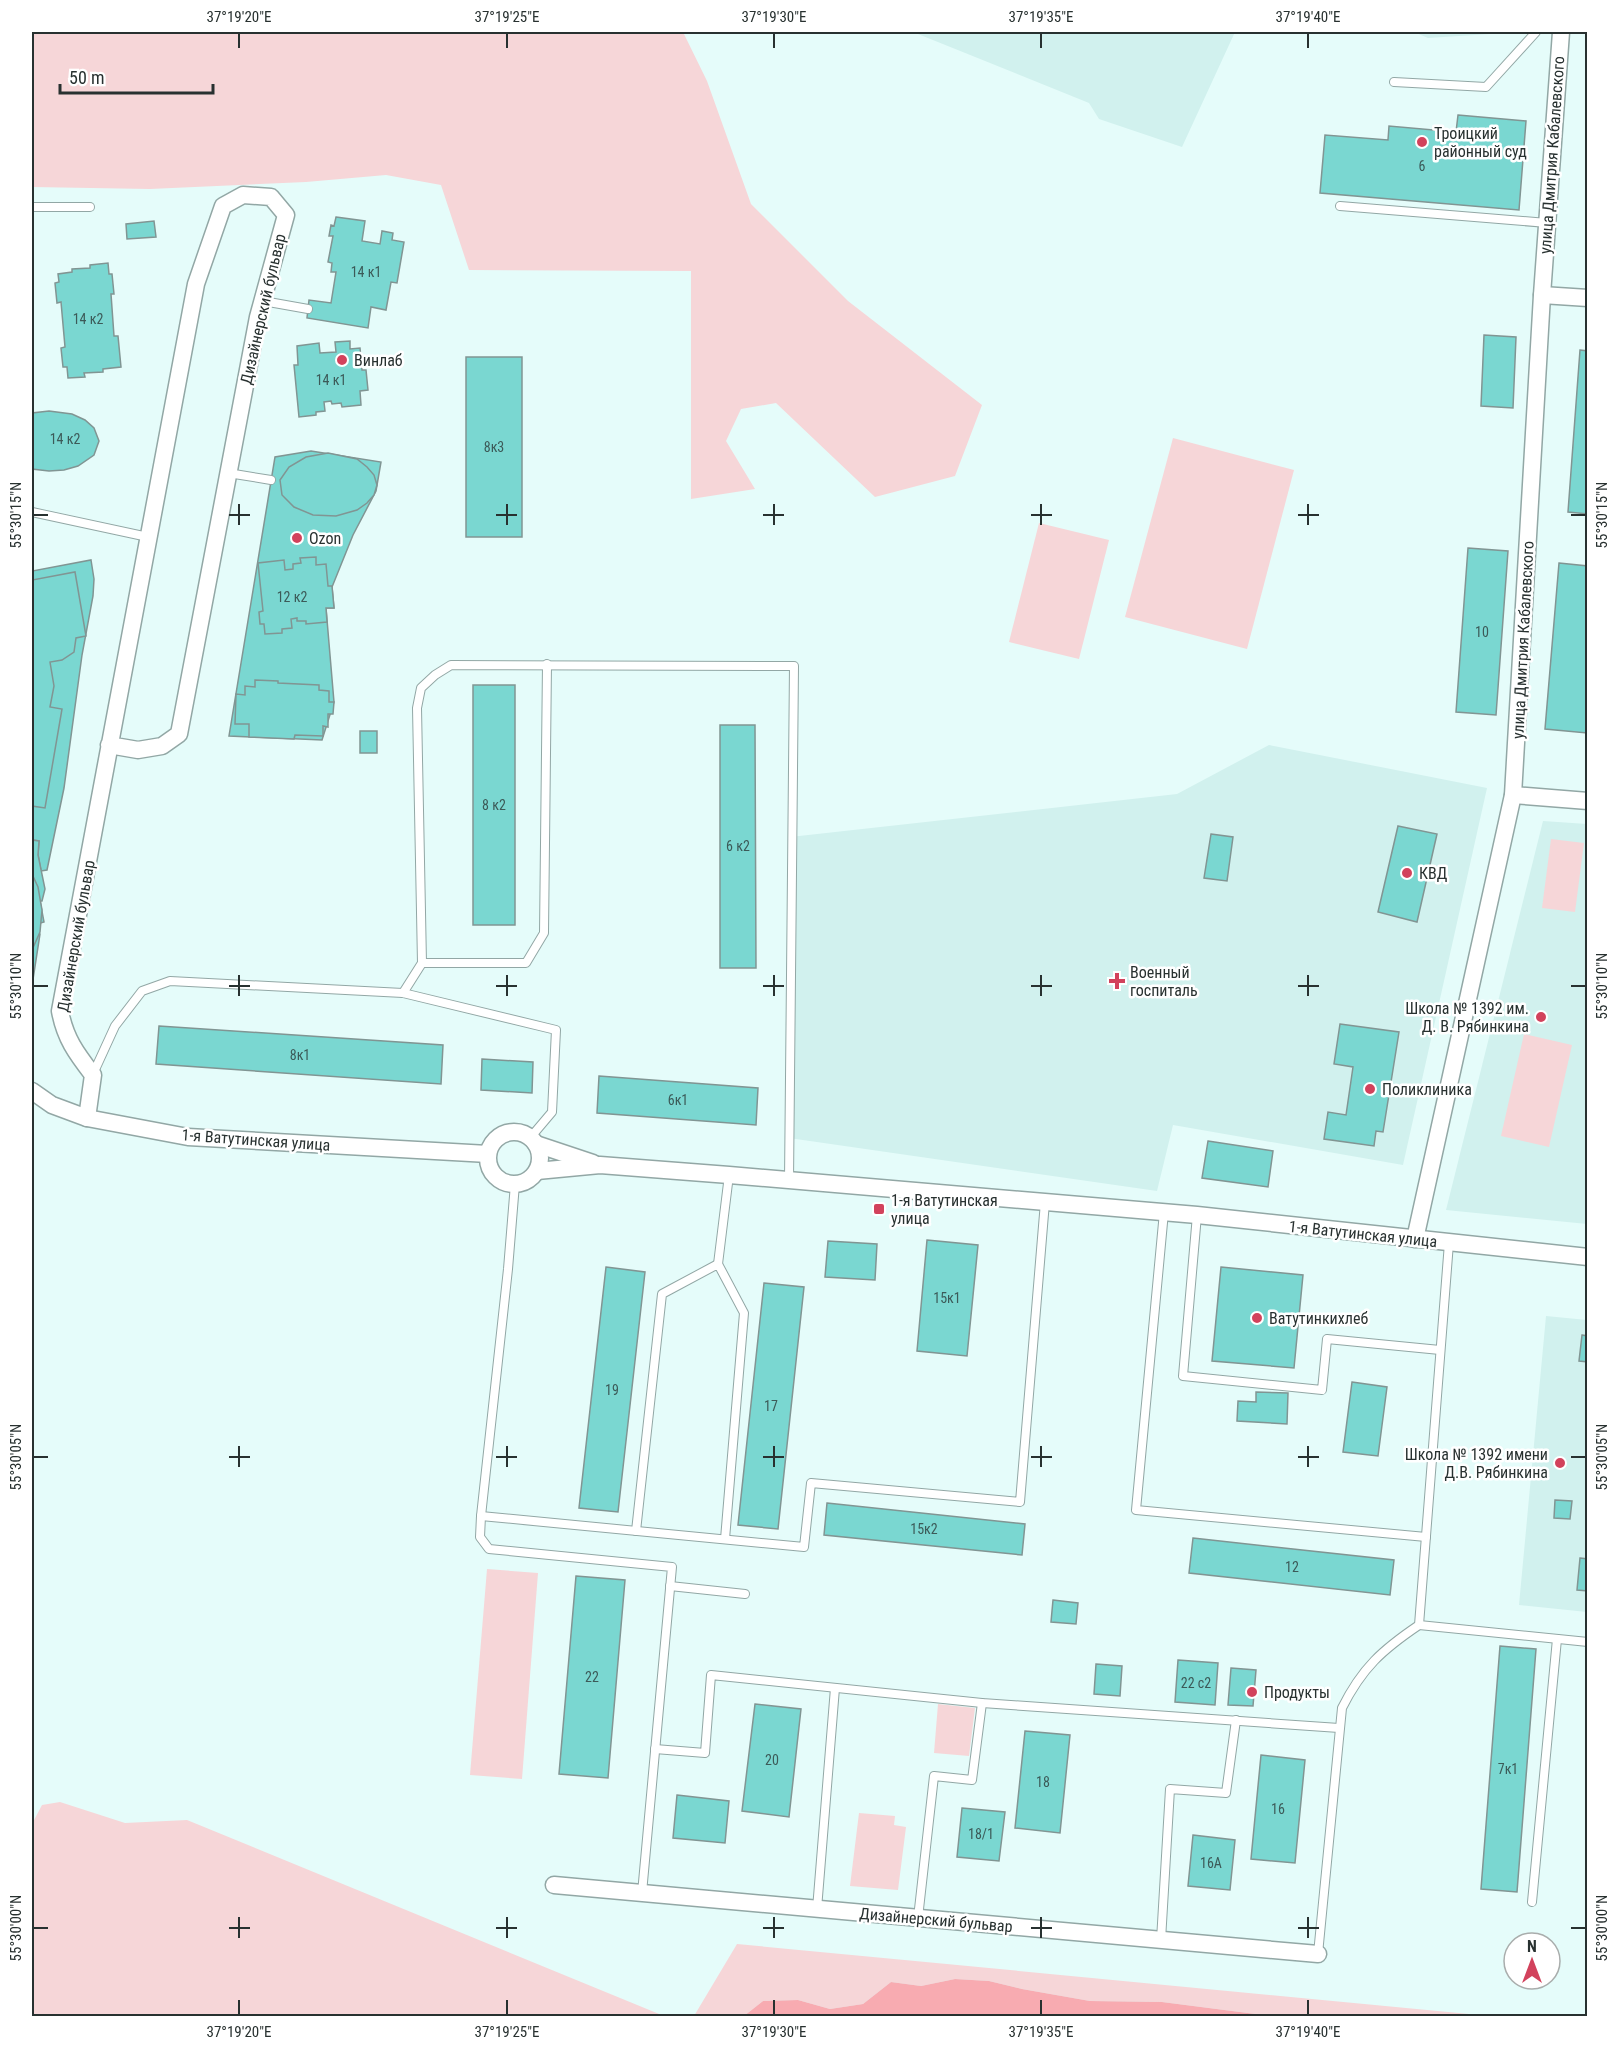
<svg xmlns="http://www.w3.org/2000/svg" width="1619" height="2048" viewBox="0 0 1619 2048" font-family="'Roboto Condensed',sans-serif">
<rect width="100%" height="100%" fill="#e5fcfa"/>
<g fill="#d1f1ee">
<path d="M913,32H1235L1182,147L1099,119L1089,103Z"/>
<path d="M1414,32H1491L1490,34L1428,38Z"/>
<path d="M1269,745L1487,788L1403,1165L1173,1125L1157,1191L789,1138L790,837L1177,794Z"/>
<path d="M1543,821L1587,824V1224L1446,1210Z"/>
<path d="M1546,1316L1587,1320V1612L1519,1605Z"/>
</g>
<g fill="#f6d6d8">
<path d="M32,32H683L707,81L751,204L848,301L982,405L955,476L875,497L776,403L741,409L726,441L755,489L691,499V271L469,270L441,185L386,175L306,182L150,189L32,187Z"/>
<path d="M1173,438L1294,470L1247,649L1125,617Z"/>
<path d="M1039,523L1109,540L1079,659L1009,642Z"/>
<path d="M1551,839L1584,843L1575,912L1542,908Z"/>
<path d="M1524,1034L1572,1045L1549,1147L1501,1136Z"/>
<path d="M487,1569L538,1573L522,1779L470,1775Z"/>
<path d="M938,1704L975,1708L969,1756L934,1753Z"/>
<path d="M60,1802L125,1823L187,1820L664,2016H32V1824L42,1805Z"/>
<path d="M859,1813L895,1816L894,1825L906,1827L898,1890L850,1886Z"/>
<path d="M737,1944L1469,2014L1468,2016H1271L1162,2002L1090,2001L1022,1989L989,1981L955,1979L921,1986L891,1982L863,2004L830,2009L798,2000L763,2001L744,2016H694Z"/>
</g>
<path fill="#f8abb1" d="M955,1979L989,1981L1022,1989L1090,2001L1162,2002L1271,2016H744L763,2001L798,2000L830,2009L863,2004L891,1982L921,1986Z"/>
<g fill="#7ad7d1" stroke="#819593" stroke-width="1.5">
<path d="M1458,115L1526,121L1519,210L1320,193L1325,135L1388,140L1389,126L1456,132Z"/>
<path d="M336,217L365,221L362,241L380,244L382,231L393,233L392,240L404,242L397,283L391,282L386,310L371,307L368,328L307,318L309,300L331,303L336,272H331L332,263L328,262L333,236H329L331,225L334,226Z"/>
<path d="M154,221L156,237L127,239L126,224Z"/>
<path d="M108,263L109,274H112L114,294H111L114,336H118L121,367L103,369V372L84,373L85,377L68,378L67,367H63L61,348L65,347L61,302L57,303L55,283L59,282L58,274L72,272V269L90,268V265Z"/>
<path d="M1484,335L1516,337L1513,408L1481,406Z"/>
<path d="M350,341V349L360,348L362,370H366L368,390L360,391L361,405L342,407L341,403L332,404L331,401L324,402L325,411L316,412V415L299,417L294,365H298L297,346L319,343L320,353L336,352L335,342Z"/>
<path d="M1580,350L1588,351V514L1568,512Z"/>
<rect x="466" y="357" width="56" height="180"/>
<path d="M49,411L72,414L85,420L94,428L99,441L94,455L78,466L64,470L49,471L32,469V413Z"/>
<path d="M311,451L381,462L376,491L353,535L332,587L334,608H326L334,702L322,740L229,736L275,457Z"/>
<path d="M328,453L357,459L367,467L374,475L377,485L374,495L367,503L357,510L336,516L313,515L294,507L282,495L280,480L289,467L306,457Z"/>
<path d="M1468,548L1508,551L1496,715L1456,712Z"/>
<path d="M316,557V565L326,564L328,586H332L334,608H326L327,622L306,624V621H297V618L291,619L292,628L282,629V633L265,634L264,624H260L259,612L263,611L258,563L284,560L285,570L293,569V564L301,563L300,558Z"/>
<path d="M91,560L94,579L93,596L82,655L64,788L47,870L41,871L38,855L39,841L32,840V571Z"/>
<path d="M1559,563L1588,566L1587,733L1545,729Z"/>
<path d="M75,572L86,636L76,638L74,652L62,660L50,662L54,686L50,707L62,709L45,808L32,806V580Z"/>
<path d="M255,680L278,681V683L319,685V690L329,691V702H334L333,714H328V727L323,726V736L295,735L294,739L249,737V724H235L236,694L245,695V686L255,687Z"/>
<rect x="473" y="685" width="42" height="240"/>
<path d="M720,725H755L756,968H720Z"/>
<rect x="360" y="731" width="17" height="22"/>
<path d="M1398,826L1437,834L1417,922L1378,912Z"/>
<path d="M1211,834L1233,837L1227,881L1204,878Z"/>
<path d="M32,840L39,841L38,855L45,889L42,901H40L44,922L33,925L32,932L40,934L32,986Z"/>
<path d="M32,874L38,887L42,910L40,932L32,950Z"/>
<path d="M1340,1024L1399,1032L1383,1132L1376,1131L1374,1146L1324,1139L1328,1112L1346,1115L1353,1067L1334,1064Z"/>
<path d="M159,1026L443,1045L441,1084L156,1064Z"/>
<path d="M482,1059L533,1062L532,1093L481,1090Z"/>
<path d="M599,1076L758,1088L756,1125L597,1113Z"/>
<path d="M1208,1141L1273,1151L1268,1187L1202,1178Z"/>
<path d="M927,1240L978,1245L967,1356L917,1351Z"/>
<path d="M828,1241L877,1244L875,1280L825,1277Z"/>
<path d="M606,1267L645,1272L618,1512L579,1508Z"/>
<path d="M1221,1267L1303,1275L1294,1368L1212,1361Z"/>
<path d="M764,1283L804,1287L778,1529L738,1525Z"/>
<path d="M1582,1335L1588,1336V1362L1579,1361Z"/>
<path d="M1352,1382L1387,1387L1378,1456L1343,1452Z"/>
<path d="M1256,1392L1288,1393L1287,1424L1237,1421L1238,1401L1256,1402Z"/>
<path d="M1555,1500L1572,1501L1570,1519L1554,1518Z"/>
<path d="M827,1503L1025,1524L1022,1555L824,1535Z"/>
<path d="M1193,1538L1394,1560L1390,1595L1189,1573Z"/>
<path d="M1580,1558L1588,1559V1591L1577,1590Z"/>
<path d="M576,1576L625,1580L608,1778L559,1774Z"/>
<path d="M1053,1600L1078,1603L1076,1624L1051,1622Z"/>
<path d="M1500,1646L1536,1649L1517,1892L1481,1889Z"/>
<path d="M1178,1660L1218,1663L1215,1705L1175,1702Z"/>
<path d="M1096,1664L1122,1666L1120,1696L1094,1694Z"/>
<path d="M1231,1668L1256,1670L1253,1706L1228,1705Z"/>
<path d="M755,1704L801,1709L789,1817L742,1811Z"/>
<path d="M1025,1731L1070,1735L1060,1833L1015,1828Z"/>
<path d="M1261,1755L1305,1760L1295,1863L1251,1859Z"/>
<path d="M677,1795L729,1801L725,1843L673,1838Z"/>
<path d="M962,1808L1005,1812L999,1861L957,1857Z"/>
<path d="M1193,1835L1235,1840L1230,1890L1188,1886Z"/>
</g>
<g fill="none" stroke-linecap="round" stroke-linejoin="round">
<g stroke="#92a7a5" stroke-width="10">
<g id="lane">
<path d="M1394,82L1486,87L1536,32"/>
<path d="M1340,206L1547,223"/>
<path d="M32,207H90"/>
<path d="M263,301L308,309"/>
<path d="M228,473L271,480"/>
<path d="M32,512L148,537"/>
<path d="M422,963H526L544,933L547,664"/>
<path d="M403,993L422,963L417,708L421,688L435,675L451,665L794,666L789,1181"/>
<path d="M93,1074L115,1026L142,991L170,981L403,993L556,1030L552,1112L530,1138"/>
<path d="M515,1184L508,1269L481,1516L480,1537L489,1549L672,1567L642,1893"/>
<path d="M1164,1212L1136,1510L1426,1537"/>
<path d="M1197,1215L1183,1376L1322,1390L1327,1339L1440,1350"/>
<path d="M718,1264L729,1175"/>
<path d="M481,1516L804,1547L811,1483L1020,1502L1045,1202"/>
<path d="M636,1531L662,1294L718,1264L744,1313L725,1539"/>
<path d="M670,1586L745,1594"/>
<path d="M1419,1625L1588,1642"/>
<path d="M655,1749L705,1753L711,1675L982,1703L1339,1728"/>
<path d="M1532,1902L1557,1639"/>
<path d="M817,1909L835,1688"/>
<path d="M918,1918L934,1776L972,1780L982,1703"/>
<path d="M1161,1940L1170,1789L1226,1793L1236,1720"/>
<path d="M1318,1954L1342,1708C1362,1668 1382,1650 1419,1625L1449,1243"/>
</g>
</g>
<g stroke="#92a7a5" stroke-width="19">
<g id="street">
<path d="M1542,295L1588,298"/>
<path d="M1513,795L1588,801"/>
<path d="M32,1091L52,1105L87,1118L188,1137L488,1154"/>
<path d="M87,1118L93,1075C76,1053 65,1038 60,1011L196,284L223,206L243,195L271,197L286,215L258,317L179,734L162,746L138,750L109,745"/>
<circle cx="514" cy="1158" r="26"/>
<path d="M536,1144L593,1163"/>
<path d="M537,1171L600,1165L729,1175L1197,1215L1588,1257"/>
<path d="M1415,1239L1513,795L1542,295L1561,32"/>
<path d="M554,1885L1318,1954"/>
</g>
</g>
<use href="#lane" stroke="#fff" stroke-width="8"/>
<use href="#street" stroke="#fff" stroke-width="16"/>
</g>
<path fill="none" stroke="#283130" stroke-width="2" d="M239,33V48M507,33V48M774,33V48M1041,33V48M1308,33V48M239,504V525M507,504V525M774,504V525M1041,504V525M1308,504V525M33,515H48M229,515H250M496,515H517M763,515H784M1031,515H1052M1298,515H1319M1571,515H1586M239,975V996M507,975V996M774,975V996M1041,975V996M1308,975V996M33,986H48M229,986H250M496,986H517M763,986H784M1031,986H1052M1298,986H1319M1571,986H1586M239,1446V1467M507,1446V1467M774,1446V1467M1041,1446V1467M1308,1446V1467M33,1457H48M229,1457H250M496,1457H517M763,1457H784M1031,1457H1052M1298,1457H1319M1571,1457H1586M239,1917V1938M507,1917V1938M774,1917V1938M1041,1917V1938M1308,1917V1938M33,1928H48M229,1928H250M496,1928H517M763,1928H784M1031,1928H1052M1298,1928H1319M1571,1928H1586M239,2000V2015M507,2000V2015M774,2000V2015M1041,2000V2015M1308,2000V2015"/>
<g fill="#d2425c" stroke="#fff" stroke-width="2">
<circle cx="1422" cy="142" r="6"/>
<circle cx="342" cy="360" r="6"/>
<circle cx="297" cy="538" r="6"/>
<circle cx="1407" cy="873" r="6"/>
<path d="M1114 972h6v6h6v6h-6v6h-6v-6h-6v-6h6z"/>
<circle cx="1541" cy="1017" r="6"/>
<circle cx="1370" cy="1089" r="6"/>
<rect x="873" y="1203" width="12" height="12" rx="3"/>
<circle cx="1257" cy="1318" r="6"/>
<circle cx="1560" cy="1463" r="6"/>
<circle cx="1252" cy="1692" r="6"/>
</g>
<g text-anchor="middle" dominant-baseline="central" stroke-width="5" stroke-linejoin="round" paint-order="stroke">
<g font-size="14" fill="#3c5a58">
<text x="1422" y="166">6</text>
<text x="366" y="272">14 к1</text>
<text x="88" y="319">14 к2</text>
<text x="331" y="380">14 к1</text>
<text x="65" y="439">14 к2</text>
<text x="494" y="447">8к3</text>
<text x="292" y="597">12 к2</text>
<text x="1482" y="632">10</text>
<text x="494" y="805">8 к2</text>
<text x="738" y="846">6 к2</text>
<text x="300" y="1055">8к1</text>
<text x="678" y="1100">6к1</text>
<text x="947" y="1298">15к1</text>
<text x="612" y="1390">19</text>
<text x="771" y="1406">17</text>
<text x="924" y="1529">15к2</text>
<text x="1292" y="1567">12</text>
<text x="592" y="1677">22</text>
<text x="1196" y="1683">22 с2</text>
<text x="772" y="1760">20</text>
<text x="1508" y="1769">7к1</text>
<text x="1043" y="1782">18</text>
<text x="1278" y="1809">16</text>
<text x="981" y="1834">18/1</text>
<text x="1211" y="1863">16А</text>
</g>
<g font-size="16" fill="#283130" stroke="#fff" text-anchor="start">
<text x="1434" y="133">Троицкий<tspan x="1434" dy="18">районный суд</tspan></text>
<text x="354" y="360">Винлаб</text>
<text x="309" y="538">Ozon</text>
<text x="1419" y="873">КВД</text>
<text x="1130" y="972">Военный<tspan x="1130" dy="18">госпиталь</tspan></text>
<text x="1529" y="1008" text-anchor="end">Школа № 1392 им.<tspan x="1529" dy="18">Д. В. Рябинкина</tspan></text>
<text x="1382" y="1089">Поликлиника</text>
<text x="891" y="1200">1-я Ватутинская<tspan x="891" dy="18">улица</tspan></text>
<text x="1269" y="1318">Ватутинкихлеб</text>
<text x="1548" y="1454" text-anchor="end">Школа № 1392 имени<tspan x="1548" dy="18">Д.В. Рябинкина</tspan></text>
<text x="1264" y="1692">Продукты</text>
</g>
<g font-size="16" fill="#283130" stroke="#fff">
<text transform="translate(1552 155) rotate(-86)">улица Дмитрия Кабалевского</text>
<text transform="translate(263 309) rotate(-77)">Дизайнерский бульвар</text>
<text transform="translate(1523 640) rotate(-87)">улица Дмитрия Кабалевского</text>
<text transform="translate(76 936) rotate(-80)">Дизайнерский бульвар</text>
<text transform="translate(256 1140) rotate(4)">1-я Ватутинская улица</text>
<text transform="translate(1363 1234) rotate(6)">1-я Ватутинская улица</text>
<text transform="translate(936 1920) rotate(5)">Дизайнерский бульвар</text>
</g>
</g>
<rect width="1619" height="2048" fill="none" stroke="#ffffff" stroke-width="66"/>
<g transform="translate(1532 1961)"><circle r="28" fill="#ffffff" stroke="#a9adac" stroke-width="1.5"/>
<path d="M0-4.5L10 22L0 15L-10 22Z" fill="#d2425c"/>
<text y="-9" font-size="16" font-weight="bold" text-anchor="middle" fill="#283130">N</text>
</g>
<path d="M60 84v9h153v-9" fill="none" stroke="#283130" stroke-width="3"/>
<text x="69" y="84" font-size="18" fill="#283130" stroke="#ffffff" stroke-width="4.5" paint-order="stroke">50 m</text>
<rect x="33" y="33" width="1553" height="1982" fill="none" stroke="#283130" stroke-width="2"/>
<g font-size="15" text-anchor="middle" fill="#283130">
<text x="239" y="22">37°19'20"E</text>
<text x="507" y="22">37°19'25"E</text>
<text x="774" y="22">37°19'30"E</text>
<text x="1041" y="22">37°19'35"E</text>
<text x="1308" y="22">37°19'40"E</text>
<text transform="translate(16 515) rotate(-90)" y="5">55°30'15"N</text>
<text transform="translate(1602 515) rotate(-90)" y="5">55°30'15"N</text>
<text transform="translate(16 986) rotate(-90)" y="5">55°30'10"N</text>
<text transform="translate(1602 986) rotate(-90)" y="5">55°30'10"N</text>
<text transform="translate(16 1457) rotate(-90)" y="5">55°30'05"N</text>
<text transform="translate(1602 1457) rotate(-90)" y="5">55°30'05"N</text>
<text transform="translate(16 1928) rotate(-90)" y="5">55°30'00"N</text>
<text transform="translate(1602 1928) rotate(-90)" y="5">55°30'00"N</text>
<text x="239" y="2037">37°19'20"E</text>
<text x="507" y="2037">37°19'25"E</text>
<text x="774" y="2037">37°19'30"E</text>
<text x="1041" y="2037">37°19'35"E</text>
<text x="1308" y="2037">37°19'40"E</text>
</g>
</svg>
